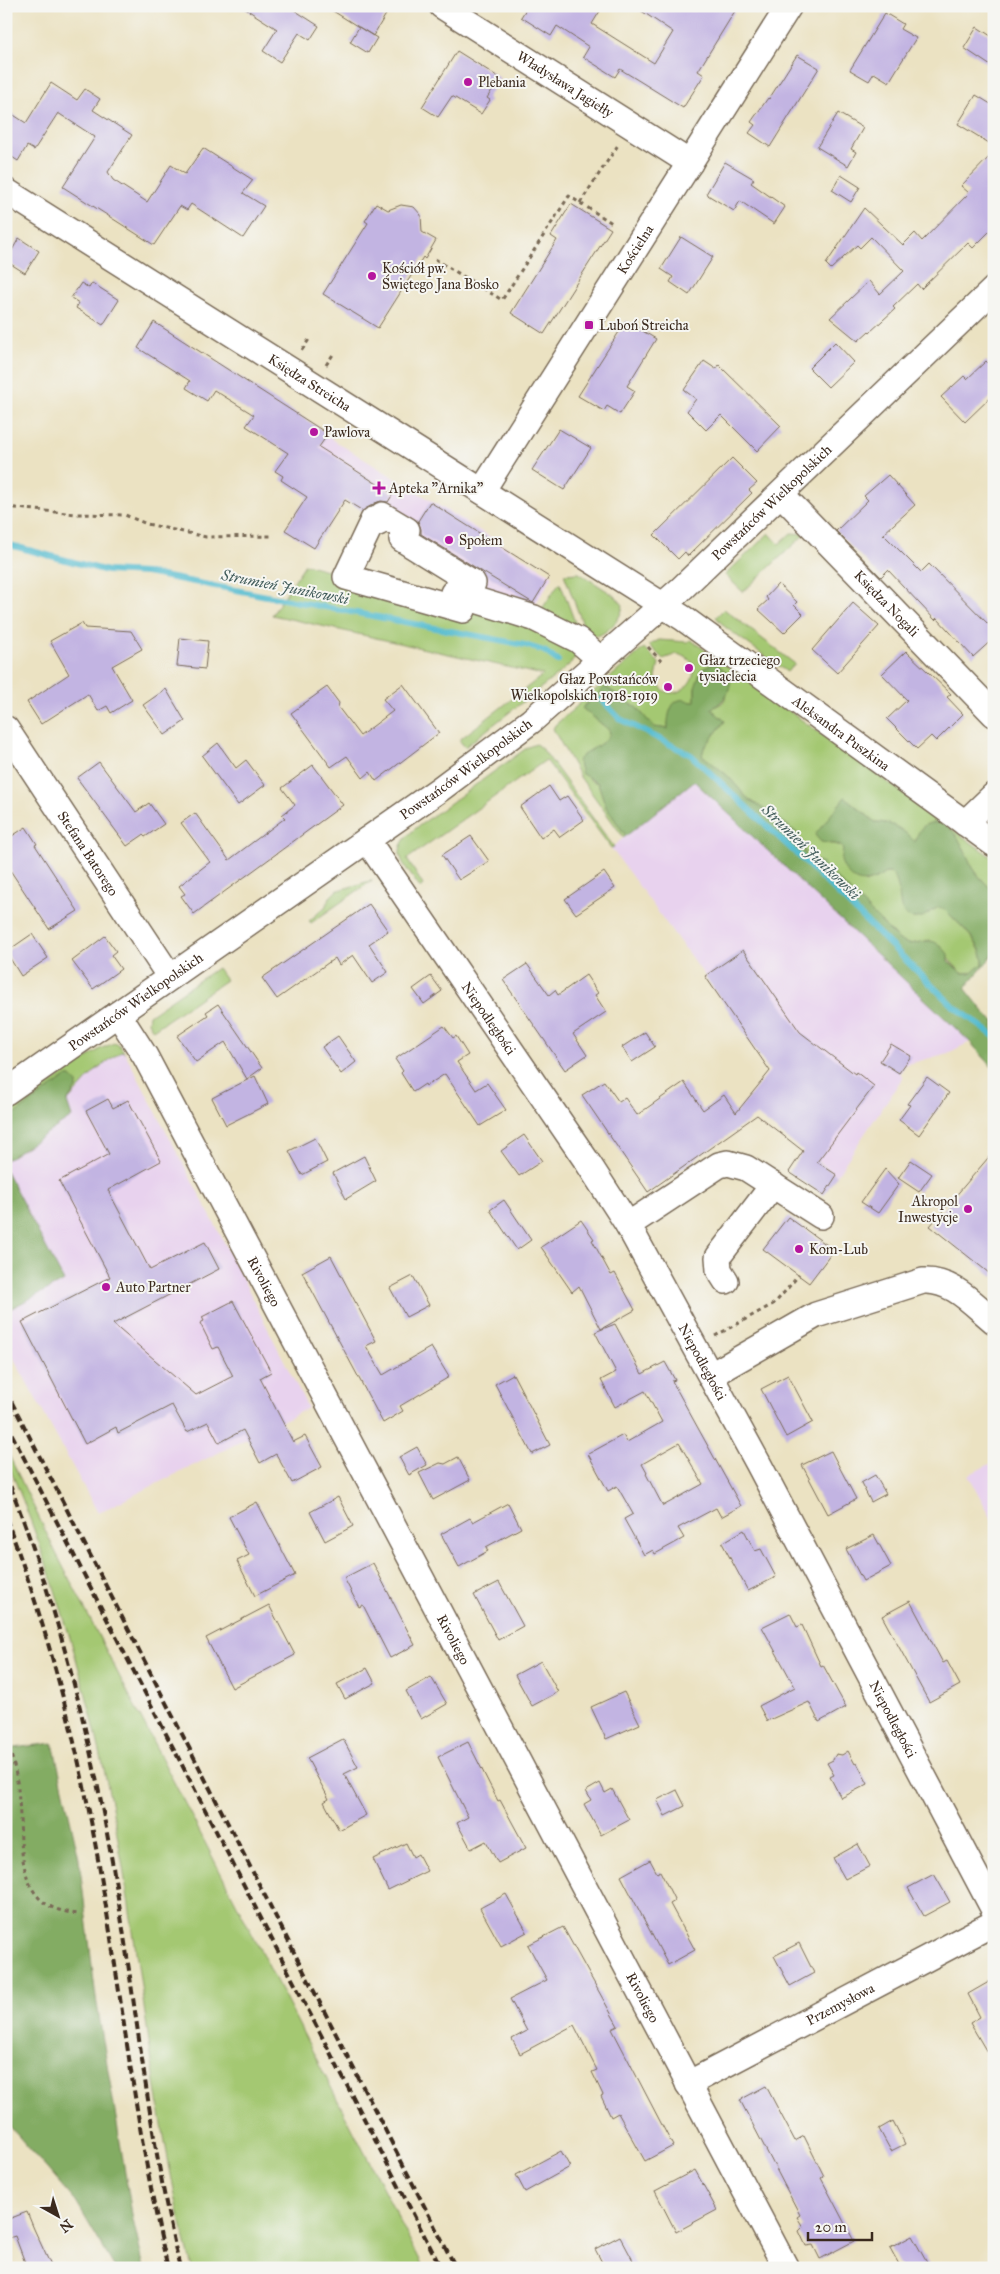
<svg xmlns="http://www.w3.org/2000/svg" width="1000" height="2274" viewBox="0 0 1000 2274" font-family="'IM FELL Great Primer',serif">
<rect width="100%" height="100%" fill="#f6f6f2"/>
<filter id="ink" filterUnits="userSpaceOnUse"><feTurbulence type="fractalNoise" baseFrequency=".02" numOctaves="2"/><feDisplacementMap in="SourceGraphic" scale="10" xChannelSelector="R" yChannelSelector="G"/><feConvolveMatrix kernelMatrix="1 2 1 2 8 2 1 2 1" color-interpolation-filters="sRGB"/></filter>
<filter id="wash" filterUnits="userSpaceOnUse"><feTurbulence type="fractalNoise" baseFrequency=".0096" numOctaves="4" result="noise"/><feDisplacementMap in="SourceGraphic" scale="20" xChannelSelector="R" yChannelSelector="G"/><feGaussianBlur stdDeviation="1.12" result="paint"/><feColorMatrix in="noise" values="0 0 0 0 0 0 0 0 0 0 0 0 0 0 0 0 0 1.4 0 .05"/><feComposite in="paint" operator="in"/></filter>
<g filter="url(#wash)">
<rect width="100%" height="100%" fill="#ebe2c2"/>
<g fill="#e8d2ee">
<path d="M328,434L333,440L553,576L533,608L473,583L377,520L393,493L333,456L314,455Z"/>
<path d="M694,781L970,1042L948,1053L905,1065L900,1073L903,1077L837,1175L743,1105L770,1070L705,976L611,848Z"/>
<path d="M122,1051L125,1053L220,1234L308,1408L98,1513L6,1344V1311L63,1281L6,1171V1160L72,1117L67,1102L97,1069Z"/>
<path d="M994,1462V1523L968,1475Z"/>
</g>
<g fill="#a4c872" stroke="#707948">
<path d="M769,533L779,544L791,533L805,534L743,592L725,575Z"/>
<path d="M305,564L524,625L576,652C576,661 567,666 561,672L465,747L459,740L543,675L272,615Z"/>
<path d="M579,573L615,596L623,605C622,618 609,632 597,636L586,633L564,574Z"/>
<path d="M559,583L561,585L576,625L540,612Z"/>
<path d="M724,609L795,664L787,672L725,627L716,617Z"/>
<path d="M659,640L687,642L691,640L994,859V892C987,885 980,878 975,871C961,850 962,831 935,823L916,843C904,831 893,822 875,822L845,797L829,844H836L842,847L844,853L865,883L879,877L885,873H891L928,913L939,907L945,910C958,923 984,945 983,964C977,971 971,973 962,973L930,940L905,945L898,939L822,863L806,856L804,850L761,807L748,799L728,776L702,755L704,748L725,721L711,709L722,703L727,696L695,688V701L691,702L668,723V729L654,727L637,708L606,687L582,708L609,730L610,734L606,741L588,752L591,781L598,783L606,807L626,836L624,838L580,777L553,729L555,725L644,648L659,663L656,678C669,719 720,664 677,654L663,659L649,645Z"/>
<path d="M536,744L544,751L614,847L611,848L546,760L407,859L423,885L420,888C403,862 387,852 416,828L528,747Z"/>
<path d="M373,880L311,923L309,921L325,907L330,897L336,891Z"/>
<path d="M217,968L226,980L153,1030L148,1022L149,1015Z"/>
<path d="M114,1043L119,1045L125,1053L122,1051L97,1069L67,1102L71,1077L66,1078L6,1120V1115L100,1049Z"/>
<path d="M6,1449L55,1551L424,2268H192C152,2115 142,1957 111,1802C87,1685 53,1570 6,1459Z"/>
</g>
<g fill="#83ac64" stroke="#5f6b41">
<path d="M713,663L720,666L731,677C730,693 725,701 711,709L725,721L704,748L702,755L728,776L748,799L776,816L797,833L801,840L806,856L822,863L898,939C918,954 927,926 948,954V961L962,973H970L983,964C985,945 958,923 945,910L939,907C932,910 926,917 918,918C891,921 906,886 891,873H885C873,883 856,887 846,871C844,868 841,863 841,859C842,854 844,853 842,847L836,844L821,842L815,835L845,797L875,822C893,822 904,830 915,842C918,833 920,825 931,823C958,820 964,855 975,871C980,879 988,885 994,892V954L965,988L988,1017L994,1021V1069L970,1042L694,781L626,836L606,807L598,783L582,774L578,760C587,749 602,747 610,734L609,730L582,708L605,687L637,708L654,727L668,729C667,715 672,692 691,702L695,701V688L701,670Z"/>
<path d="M66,1077H71L77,1083V1087L67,1102L72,1117L6,1160V1120Z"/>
<path d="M6,1171L64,1281L6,1311Z"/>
<path d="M53,1743L79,1859L96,1998L133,2220L144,2268H115L76,2202L6,2122V1749Z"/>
</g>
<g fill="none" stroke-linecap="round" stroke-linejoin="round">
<g stroke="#52bbcf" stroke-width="6">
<path d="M6,544L107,571L146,573L525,645L544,651L558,661"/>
<path d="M602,700L620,719L691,755L799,856L952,1005L994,1036"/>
</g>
</g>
<g id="blocks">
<g fill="#c2b4e2" fill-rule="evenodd">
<path d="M241,6H288L319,26L310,40L299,33L280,62L263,51L277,29Z"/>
<path d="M325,6H391L373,36Z"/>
<path d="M528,6H603L592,24L654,63L673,32L634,6H738L698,71L704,75L683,108L620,69L615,77L583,57L589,47L557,26L551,36L521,17Z"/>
<path d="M885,13L903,24L900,29L916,38L889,82L874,73L869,81L850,70Z"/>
<path d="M359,27L377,38L368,53L350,42Z"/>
<path d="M977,27L994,38V68L964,48Z"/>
<path d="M457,51L500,78L487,98L490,100L481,114L452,96L438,117L422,107Z"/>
<path d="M797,55L819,68L770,147L749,133L755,125L751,122L768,98L769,99Z"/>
<path d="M51,83L77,100L85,89L100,99L93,110L132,135L108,172L113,180L147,202L171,165L185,174L203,148L253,180L243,193L264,206L243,238L191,204L187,210L180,206L154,245L63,187L95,137L58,113L34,150L27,146L18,161L6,153V110L26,123Z"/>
<path d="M976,95L994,106V146L958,124Z"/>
<path d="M838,113L863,128L851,149L856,152L848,166L817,147Z"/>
<path d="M994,152V227L973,248L968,243L921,289L917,284L893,307L895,309L870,332L869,331L858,341L830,318L869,281L880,294L904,271L871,237L860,248L857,245L831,269L826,264L864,208L903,245L915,233L922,241L969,193L961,186Z"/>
<path d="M725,162L754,179L751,183L785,207L774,224L740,201L734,211L706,194Z"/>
<path d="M841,175L860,187L851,202L832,190Z"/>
<path d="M376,203L388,210L401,205L414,207L421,215L422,232L436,240L425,259L423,257L378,328L323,294L368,223L365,221Z"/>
<path d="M571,204L611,229L544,334L511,313L557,240L551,236Z"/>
<path d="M681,237L713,257L689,295L670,282L673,277L661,269Z"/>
<path d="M19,238L39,251L25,273L6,261Z"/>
<path d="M81,283L89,288L92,283L119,300L103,325L76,308L79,303L71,298Z"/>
<path d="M626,321L656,339L627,386L635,391L620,414L607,406L604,411L578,396Z"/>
<path d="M154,322L328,434L319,447L393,494L388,502L381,501L375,503L363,511L345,500L314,548L285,530L307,497L281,480L283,476L275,471L288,453L246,426L254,415L214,390L207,401L186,388L190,381L138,348Z"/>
<path d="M835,342L854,362L828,387L809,368Z"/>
<path d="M704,361L716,369L719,365L781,426L757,451L721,415L706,430L687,411L696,399L684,390Z"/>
<path d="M986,361L994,369V394L965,422L941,397L964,376L967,379Z"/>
<path d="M559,429L591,448L564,490L532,470Z"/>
<path d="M732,458L757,483L749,490L752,493L688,556L685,552L678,559L654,535Z"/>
<path d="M888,475L915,505L883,534L921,572L929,564L994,630V638L973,657L937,618L935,620L888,570L881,577L836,531L868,500L864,496Z"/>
<path d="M430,502L549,577L533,603L421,534V529L418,521Z"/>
<path d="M778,584L797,602L794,605L803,614L784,633L758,609L768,600L766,597Z"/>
<path d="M853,603L879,626L837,673L812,650Z"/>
<path d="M82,623L85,628L131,631L142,649L112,666L132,700L111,713L107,706L98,711L88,694L41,724L27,702L69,674L50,641Z"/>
<path d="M180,638L208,641L205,669L177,666Z"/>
<path d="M906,651L951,694L947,697L963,714L936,741L931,736L917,749L887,719L907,700L882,674Z"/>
<path d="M403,684L439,733L376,781L370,772L363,778L347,756L331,767L291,713L327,687L339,703L338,707L360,736L393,711L383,699Z"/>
<path d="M166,689L185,721L165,735L143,705Z"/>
<path d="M218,743L236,768L246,760L265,785L238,805L202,756Z"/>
<path d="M99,762L136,812L149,803L164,824L145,837L143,835L127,846L77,778Z"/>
<path d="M313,765L343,805L194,914L181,896L185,894L179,886L210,862L181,823L195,813L229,860L285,818L282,815L295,805L282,788Z"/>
<path d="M549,786L559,801L567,796L584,820L560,837L554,829L541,838L520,807Z"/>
<path d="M26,827L37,844L35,845L78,911L49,929L6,864V840Z"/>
<path d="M471,836L489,861L459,880L442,855Z"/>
<path d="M604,872L615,888L576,914L565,899Z"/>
<path d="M369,904L388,931L369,944L388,972L372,983L353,955L339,965L335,958L277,999L262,978Z"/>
<path d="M32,934L48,958L21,976L6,952Z"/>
<path d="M105,936L116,951L111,955L121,969L93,989L72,961Z"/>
<path d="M743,950L800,1032L855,1074L856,1072L874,1086L817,1162L837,1175L824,1195L789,1172L803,1151L757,1115L648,1192L582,1095L604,1081L619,1102L625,1098L637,1115L684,1082L703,1110L724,1095L736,1113L770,1071L705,976Z"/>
<path d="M527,964L549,995L555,990L558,995L586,975L598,993L595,995L606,1012L573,1034L587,1055L565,1070L503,980Z"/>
<path d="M431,976L442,991L424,1004L413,989Z"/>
<path d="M218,1004L262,1068L247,1079L225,1042L196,1062L177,1036L208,1015L206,1012Z"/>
<path d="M444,1026L453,1038L456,1036L468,1055L457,1062L476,1090L487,1083L506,1110L480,1126L445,1074L426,1086L425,1084L413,1092L401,1073L403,1071L395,1059Z"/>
<path d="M645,1032L655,1047L632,1062L622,1047Z"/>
<path d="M338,1036L356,1062L341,1074L322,1047Z"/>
<path d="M891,1044L911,1056L899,1073L880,1061Z"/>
<path d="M255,1076L268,1104L226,1125L212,1098Z"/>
<path d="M927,1077L949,1093L919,1135L899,1120L910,1105L907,1104Z"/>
<path d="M108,1099L113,1108L128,1100L161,1161L108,1190L150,1270L205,1242L219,1269L113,1324L196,1395L233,1376L218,1347L213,1349L200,1323L204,1321L202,1317L233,1301L271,1372L260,1378L293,1442L305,1436L322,1467L292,1483L276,1454L260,1463L243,1430L219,1443L208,1422L187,1432L172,1405L118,1433L116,1427L85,1444L22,1322L110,1277L59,1181L109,1154L86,1111Z"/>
<path d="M524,1135L542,1161L519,1176L501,1151Z"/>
<path d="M315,1138L327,1162L302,1175L289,1151Z"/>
<path d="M994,1151V1277L930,1226Z"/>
<path d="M364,1156L376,1181L346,1199L333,1173Z"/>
<path d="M911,1160L932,1174L919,1192L898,1178Z"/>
<path d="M885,1169L899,1184L878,1213L861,1202Z"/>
<path d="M504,1200L531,1240L517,1250L490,1210Z"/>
<path d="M788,1217L834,1250L809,1283L763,1249Z"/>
<path d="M581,1220L594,1239L592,1240L611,1275L615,1273L635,1310L601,1329L579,1286L572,1292L541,1247Z"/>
<path d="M331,1256L376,1341L366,1346L383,1375L431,1347L449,1377L400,1406L403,1411L383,1423L302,1272Z"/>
<path d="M413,1276L429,1305L406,1317L390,1288Z"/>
<path d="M615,1324L642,1374L665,1362L675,1380L672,1381L741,1506L721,1517L716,1508L678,1528L684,1538L655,1554L653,1550L644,1555L624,1519L633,1514L617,1486L608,1491L588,1454L623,1435L627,1442L662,1422L645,1391L615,1407L601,1380L616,1372L595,1332ZM679,1443L703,1484L663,1506L646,1474L647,1473L642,1464Z"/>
<path d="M513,1374L550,1445L532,1454L495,1384Z"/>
<path d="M788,1375L813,1422L786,1437L761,1389Z"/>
<path d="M417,1447L427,1465L409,1475L399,1457Z"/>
<path d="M831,1451L856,1499L828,1514L802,1465Z"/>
<path d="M458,1457L470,1480L433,1500L419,1473L440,1463L445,1464Z"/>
<path d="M875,1475L886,1494L871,1502L861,1483Z"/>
<path d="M338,1497L353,1526L325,1541L310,1512Z"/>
<path d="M257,1502L295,1575L255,1596L237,1561L249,1555L229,1517Z"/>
<path d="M508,1503L521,1528L486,1547L488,1551L459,1567L441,1534L470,1518L473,1522Z"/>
<path d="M744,1530L755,1551L761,1549L776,1577L748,1591L722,1543Z"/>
<path d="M874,1535L891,1566L863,1581L846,1549Z"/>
<path d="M373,1563L415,1645L390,1658L363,1605L359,1607L344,1578Z"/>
<path d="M499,1582L523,1626L498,1640L474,1595Z"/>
<path d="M910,1601L943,1663L947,1661L960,1685L929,1702L882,1616Z"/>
<path d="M269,1605L295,1655L232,1688L206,1638Z"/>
<path d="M790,1613L797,1627L802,1625L821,1666L823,1665L846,1707L819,1722L809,1702L767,1721L759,1706L795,1687L762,1627Z"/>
<path d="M541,1661L558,1692L532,1706L515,1675Z"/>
<path d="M367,1668L375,1683L345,1699L337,1684Z"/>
<path d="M431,1677L447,1704L421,1719L406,1691Z"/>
<path d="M624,1692L640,1724L606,1739L591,1707Z"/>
<path d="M343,1739L358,1767L344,1774L366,1815L339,1830L324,1802L329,1799L307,1758Z"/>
<path d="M468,1742L498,1801L500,1800L526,1848L498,1863L486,1841L471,1849L457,1823L468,1817L438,1757Z"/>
<path d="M848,1751L855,1764L857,1763L868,1784L841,1798L830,1777L834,1775L827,1763L833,1760L836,1754L842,1755Z"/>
<path d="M600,1783L605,1793L612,1789L629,1820L601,1835L584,1804L591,1800L586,1791Z"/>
<path d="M677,1790L685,1806L665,1816L657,1800Z"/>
<path d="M406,1843L413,1857L418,1854L427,1871L388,1890L373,1859Z"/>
<path d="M858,1844L870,1866L845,1879L833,1858Z"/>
<path d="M650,1860L657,1873L660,1871L675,1901L670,1904L695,1950L668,1965L621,1876Z"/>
<path d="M934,1874L950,1902L924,1916L908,1888Z"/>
<path d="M506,1894L527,1932L501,1946L480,1908Z"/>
<path d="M563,1927L618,2026L612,2029L673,2146L645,2161L618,2113L611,2117L601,2096L603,2095L592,2072L597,2070L574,2025L520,2054L512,2039L527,2031L510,1999L547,1980L528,1945Z"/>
<path d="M799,1943L814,1973L790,1986L774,1956Z"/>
<path d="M994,1979V2064L970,2023L980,2017L968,1994Z"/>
<path d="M766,2086L795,2141L804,2136L824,2176L821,2178L854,2241L820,2259L813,2245L806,2246L799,2231L803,2227L797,2217L800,2215L740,2100Z"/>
<path d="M893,2121L905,2144L891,2151L879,2129Z"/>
<path d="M561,2151L570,2167L525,2192L516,2175Z"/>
<path d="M695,2170L717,2210L676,2232L655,2191Z"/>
<path d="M27,2212L34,2229L52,2268H27L15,2236L6,2239V2220Z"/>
<path d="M620,2236L637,2268H605L595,2249Z"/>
<path d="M912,2236L930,2268H901L890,2248Z"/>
</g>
</g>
</g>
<g filter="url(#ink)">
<use href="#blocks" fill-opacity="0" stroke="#796a57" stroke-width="1"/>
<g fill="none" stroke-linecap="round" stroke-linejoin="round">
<g stroke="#796a57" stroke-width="28">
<g id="minor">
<path id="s1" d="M442,6L690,163"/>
<path id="s2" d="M6,191L683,618L994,844"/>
<path id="s3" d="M482,491L789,6"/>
<path id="s4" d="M781,494L994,714"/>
<path d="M382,515L407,530L402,539L473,583L463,610L346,577L373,520L378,523Z"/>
<path d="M453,593L534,618L578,640L601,660"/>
<path id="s5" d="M6,729L170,977"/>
<path d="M965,823L994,795"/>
<path id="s6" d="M367,840L586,1160L628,1225L758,1463L994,1910"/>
<path id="s7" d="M118,1014L145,1056L786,2268"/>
<path id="s8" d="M6,1092L440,789L531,721L680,590L994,289"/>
<path d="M628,1225L719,1165L728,1163L746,1168L821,1216"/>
<path d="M726,1281L719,1270L718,1257L773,1185"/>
<path d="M711,1375L816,1315L923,1281C952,1279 973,1304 994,1321"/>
<path id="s9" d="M688,2084L994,1923"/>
</g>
</g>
<g stroke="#796a57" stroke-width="3" stroke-dasharray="4 4" stroke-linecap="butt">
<path d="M580,203L618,145"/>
<path d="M435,259L502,300L569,196L612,223"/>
<path d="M302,350L310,338"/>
<path d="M326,365L334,353"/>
<path d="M6,507L76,514L125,515L147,524L206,537L272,536"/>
<path d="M648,647L661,661"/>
<path d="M715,1336L775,1303L799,1275"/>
<path d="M6,1741C14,1760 18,1781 19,1801C22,1831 17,1875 40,1899C50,1909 64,1912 78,1914"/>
</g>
<use href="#minor" stroke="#fff" stroke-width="25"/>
<g stroke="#3b2a1e" stroke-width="4" stroke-dasharray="8 4" stroke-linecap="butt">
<path d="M6,1391L456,2268"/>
<path d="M6,1423L441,2268"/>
<path d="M6,1475C57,1603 91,1737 114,1873C136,2004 149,2138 180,2268"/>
<path d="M6,1518C42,1613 69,1711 89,1811C119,1963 132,2117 168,2268"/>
</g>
</g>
</g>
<g fill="#b5179e" stroke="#f6f6f2" stroke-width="2">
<circle cx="468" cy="82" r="5"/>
<circle cx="372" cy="276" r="5"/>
<rect x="584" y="320" width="10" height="10" rx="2.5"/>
<circle cx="314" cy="432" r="5"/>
<path d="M376.5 480.5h5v5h5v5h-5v5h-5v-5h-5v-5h5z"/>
<circle cx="449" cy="540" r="5"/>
<circle cx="689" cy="668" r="5"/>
<circle cx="668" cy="687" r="5"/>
<circle cx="968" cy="1209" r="5"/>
<circle cx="799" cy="1249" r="5"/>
<circle cx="106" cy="1287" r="5"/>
</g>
<g text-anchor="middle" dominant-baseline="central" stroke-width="4" stroke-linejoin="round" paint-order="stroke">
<g font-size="14" fill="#3b2a1e" stroke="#f6f6f2" text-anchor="start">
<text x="478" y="82">Plebania</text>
<text x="382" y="268">Kościół pw.<tspan x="382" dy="16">Świętego Jana Bosko</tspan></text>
<text x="599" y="325">Luboń Streicha</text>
<text x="324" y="432">Pawlova</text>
<text x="389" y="488">Apteka "Arnika"</text>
<text x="459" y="540">Społem</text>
<text x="699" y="660">Głaz trzeciego<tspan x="699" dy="16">tysiąclecia</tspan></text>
<text x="658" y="679" text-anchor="end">Głaz Powstańców<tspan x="658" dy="16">Wielkopolskich 1918-1919</tspan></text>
<text x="958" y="1201" text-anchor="end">Akropol<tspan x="958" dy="16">Inwestycje</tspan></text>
<text x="809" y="1249">Kom-Lub</text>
<text x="116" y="1287">Auto Partner</text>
</g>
<g font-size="14" fill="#3b2a1e" stroke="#f6f6f2">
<text stroke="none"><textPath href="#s1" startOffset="146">Władysława Jagiełły</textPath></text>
<text stroke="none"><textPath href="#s3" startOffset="286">Kościelna</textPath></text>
<text stroke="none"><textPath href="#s2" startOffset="359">Księdza Streicha</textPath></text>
<text stroke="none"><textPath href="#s8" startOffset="968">Powstańców Wielkopolskich</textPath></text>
<text stroke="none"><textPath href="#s4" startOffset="152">Księdza Nogali</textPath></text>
<text stroke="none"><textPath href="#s2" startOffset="996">Aleksandra Puszkina</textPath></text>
<text stroke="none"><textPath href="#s8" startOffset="562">Powstańców Wielkopolskich</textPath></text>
<text stroke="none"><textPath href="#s5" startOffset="149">Stefana Batorego</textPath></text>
<text stroke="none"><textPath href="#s8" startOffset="158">Powstańców Wielkopolskich</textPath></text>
<text stroke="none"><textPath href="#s6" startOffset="216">Niepodległości</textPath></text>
<text stroke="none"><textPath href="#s7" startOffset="305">Rivoliego</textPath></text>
<text stroke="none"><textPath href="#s6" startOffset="621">Niepodległości</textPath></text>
<text stroke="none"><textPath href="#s7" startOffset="710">Rivoliego</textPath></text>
<text stroke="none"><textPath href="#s6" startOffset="1026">Niepodległości</textPath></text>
<text stroke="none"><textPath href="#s7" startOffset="1115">Rivoliego</textPath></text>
<text stroke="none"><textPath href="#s9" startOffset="172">Przemysłowa</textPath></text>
</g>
<g font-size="15" font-style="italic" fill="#435d5c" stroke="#f6f6f2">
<text transform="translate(285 587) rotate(11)">Strumień Junikowski</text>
<text transform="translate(811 852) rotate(44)">Strumień Junikowski</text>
</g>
</g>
<rect width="1000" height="2274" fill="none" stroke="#f6f6f2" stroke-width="25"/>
<g transform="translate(58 2216) rotate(141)" stroke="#f6f6f2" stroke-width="4" paint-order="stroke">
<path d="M0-4L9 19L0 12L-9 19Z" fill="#3b2a1e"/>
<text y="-8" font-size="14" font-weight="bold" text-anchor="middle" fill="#3b2a1e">N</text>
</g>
<path d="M808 2232v8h64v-8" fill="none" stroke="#3b2a1e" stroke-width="2.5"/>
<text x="815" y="2232" font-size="15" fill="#3b2a1e" stroke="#f6f6f2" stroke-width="4" paint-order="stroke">20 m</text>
</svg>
